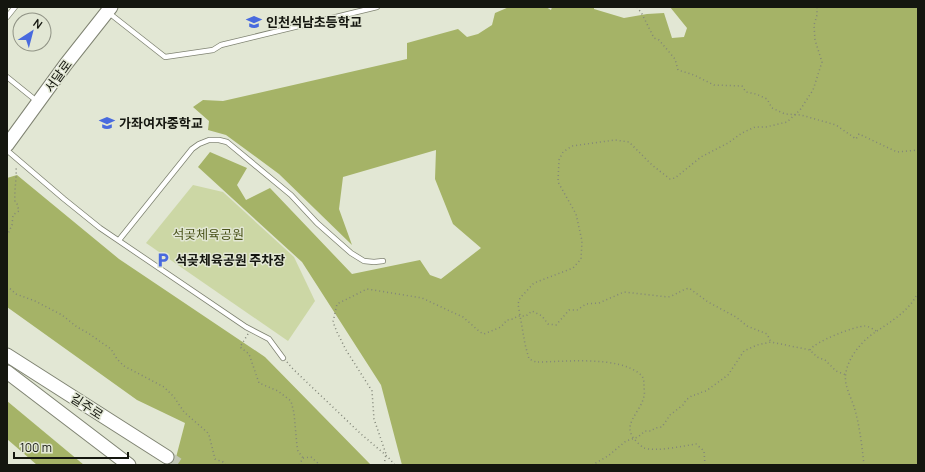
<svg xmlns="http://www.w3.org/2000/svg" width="925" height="472" viewBox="0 0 925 472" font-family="Manrope,'Noto Sans KR',sans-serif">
<rect width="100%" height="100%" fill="#e2e7d4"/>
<path fill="#ccd7a5" d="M193,185L223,192L294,257L315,301L288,341L146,243Z"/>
<g fill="#a5b367">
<path d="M509,7H546L551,10L552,7H594V9L624,18L647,14L664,13L672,38L684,37L687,28L670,7H918V465H402L381,385L302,262L198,167L210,152L247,168L237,185L246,200L270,188L352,274L420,260L430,275L441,279L481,248L453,224L435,179L436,150L343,177L339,209L352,245L279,174L226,135L208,130L209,121L193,107L203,100L223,101L407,59V43L458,29L467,37L478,34L492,25L495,13Z"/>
<path d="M17,175L119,259L265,357L371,465H174L185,423L137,400L7,307V178Z"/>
<path d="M7,401L84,465H37L7,439Z"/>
</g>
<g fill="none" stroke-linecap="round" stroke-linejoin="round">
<path stroke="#c3c8b6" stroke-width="13" stroke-dasharray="13 6" stroke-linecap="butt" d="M167,457L179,465"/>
<g stroke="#7f8372" stroke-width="6">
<g id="lane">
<path d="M109,13L165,57L213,50L221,45L377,7"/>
<path d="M7,17L15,7"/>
<path d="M7,77L33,98"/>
<path d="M9,152L64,199L100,228L246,327L269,339L283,358"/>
<path d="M119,240L192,149L199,144L209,140H219L227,142L291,195L317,223L351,253L364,261L374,262L383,261"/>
</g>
</g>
<g stroke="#7f8372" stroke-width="15">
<g id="secondary">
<path d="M7,145L66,64L111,7"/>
<path d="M7,355L167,457"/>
<path d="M7,372L129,465"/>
</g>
</g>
<g stroke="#828679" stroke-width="1.5" stroke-dasharray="1 3" stroke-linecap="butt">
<path d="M637,7L642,14L654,38L659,40L675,59L678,70L694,75L714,85L742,86L746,92L756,94L767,99L772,108L785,114L801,115L836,125L856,139L859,134L897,152L918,150"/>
<path d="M7,236L12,225L13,215L19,211L17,204L15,202C14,190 17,178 16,166"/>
<path d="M7,286L16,294L35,301L62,315L77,327L88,333L111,349L117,359L124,366L164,387L174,397L184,412L207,432L209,435L215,459L223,462L226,465"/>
<path d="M248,334L240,347L249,354L259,383L278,391L291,401L294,413L297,446L298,451L303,458"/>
<path d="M810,350C814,342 855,326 865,326C868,326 873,329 876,331"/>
<path d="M287,362L292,368L361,434L388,457L395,465"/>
<path d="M303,458L311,457L320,465"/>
<path d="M299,465L303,458"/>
<path d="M384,465L386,454L374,419L372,391L346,350L337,332L333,322L337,304L367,289L404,295L422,298L454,313L463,317L480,332L484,334L501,327L507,320L513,319L518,316H526L532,311L542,316L548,324L556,325L569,310H577L586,304L599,303L624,292L668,297C676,295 681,290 689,288L708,302L736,317L747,326L767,334L771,342"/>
<path d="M592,465L608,456L626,441L638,437L645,431H651L655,428L662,427L670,415L683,405L686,400L693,395H697L699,393L706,391L728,375L744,351L757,345L771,342L810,350L817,357L825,360L836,371L846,375"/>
<path d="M705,465L704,451L696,444C683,446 656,452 644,448C642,447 639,444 637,442C619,425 641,413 644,396C645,393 644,389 644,387C644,382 644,378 641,375C619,355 564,362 536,362L529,359L525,344L518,304L520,298L534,283L573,268L581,259L582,241L576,214L558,182L559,160L563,152L572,146L615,140L629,142L652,165L670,179L675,178L701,157L728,143L742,133L755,127H766L787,122L800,110L813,90L822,62L815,40L814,25L817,15V7"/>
<path d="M864,465C862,447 860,428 855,410C853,402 848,393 846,384C842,365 859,343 874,333C890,322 910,311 918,292"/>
</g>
<use href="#lane" stroke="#fff" stroke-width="4.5"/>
<use href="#secondary" stroke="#fff" stroke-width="13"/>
</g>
<defs>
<g id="school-bare" transform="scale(1.2)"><path d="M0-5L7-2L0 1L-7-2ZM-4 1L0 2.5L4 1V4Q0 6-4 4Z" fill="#486ade" stroke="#e2e7d4" stroke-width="2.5" paint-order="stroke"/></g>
<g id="parking-bare" transform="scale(1.2)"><path d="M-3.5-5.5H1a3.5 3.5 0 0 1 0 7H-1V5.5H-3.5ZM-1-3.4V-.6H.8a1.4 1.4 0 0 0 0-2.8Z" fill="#486ade" stroke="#e2e7d4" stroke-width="2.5" paint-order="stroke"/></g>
</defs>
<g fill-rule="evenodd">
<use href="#school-bare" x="254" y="22"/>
<use href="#school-bare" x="107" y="123"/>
<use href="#parking-bare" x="163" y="260"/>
</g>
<g text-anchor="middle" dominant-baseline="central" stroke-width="3" stroke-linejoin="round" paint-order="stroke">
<g font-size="13" font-weight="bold" fill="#14160f" stroke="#e2e7d4" text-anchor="start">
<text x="266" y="22">인천석남초등학교</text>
<text x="119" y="123">가좌여자중학교</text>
<text x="175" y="260">석곶체육공원 주차장</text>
</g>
<g font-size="13" fill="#14160f" stroke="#e2e7d4">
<text transform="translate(58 76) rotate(-54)">서달로</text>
<text transform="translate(87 406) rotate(33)">길주로</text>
</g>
<g font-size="13" fill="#4c551d" stroke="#e2e7d4">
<text x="208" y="234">석곶체육공원</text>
</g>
</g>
<rect width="925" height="472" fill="none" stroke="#14160f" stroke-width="16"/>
<g transform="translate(32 32) rotate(36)"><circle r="19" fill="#e2e7d4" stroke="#909385"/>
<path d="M0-3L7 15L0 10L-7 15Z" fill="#486ade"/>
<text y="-6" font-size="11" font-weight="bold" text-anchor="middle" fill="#14160f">N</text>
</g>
<path d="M14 452v6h114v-6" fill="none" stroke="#14160f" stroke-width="2"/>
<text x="20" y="452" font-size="12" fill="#14160f" stroke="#e2e7d4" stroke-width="3" paint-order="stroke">100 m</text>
</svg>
